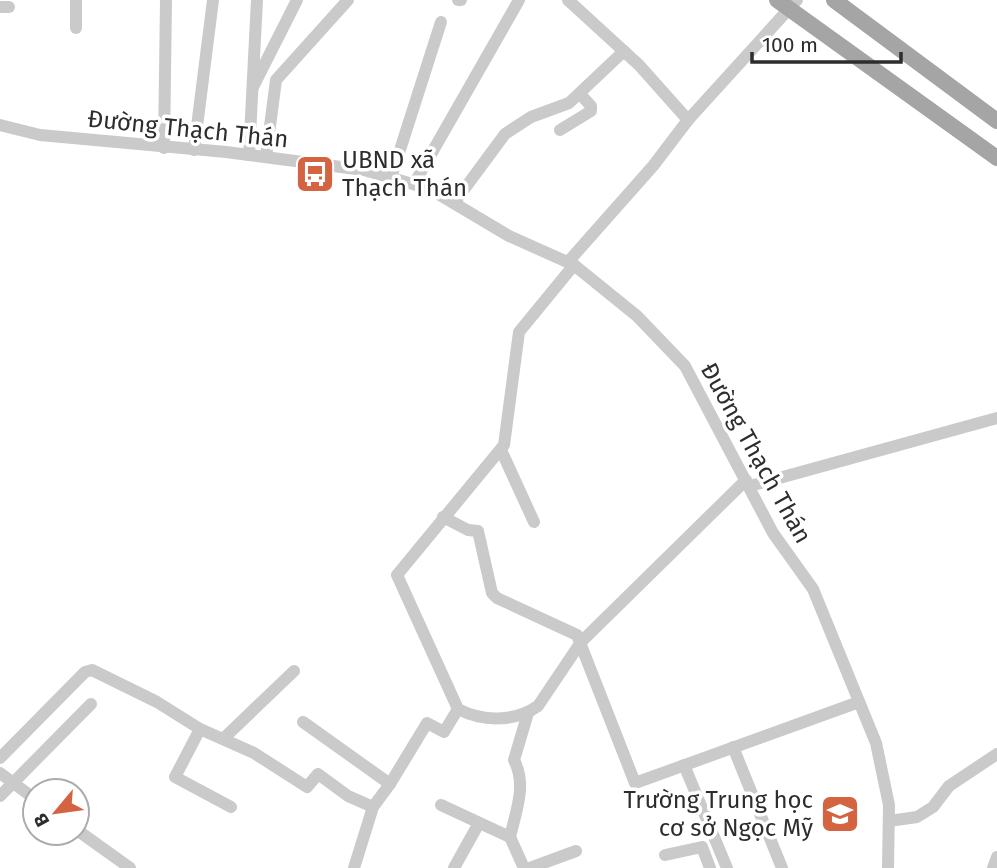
<svg xmlns="http://www.w3.org/2000/svg" width="997" height="868" viewBox="0 0 997 868" font-family="'Fira Sans',sans-serif">
<rect width="100%" height="100%" fill="#fff"/>
<g fill="none" stroke-linecap="round" stroke-linejoin="round">
<g stroke="#cacaca" stroke-width="12">
<path d="M458,0H461"/>
<path d="M568,0L639,65L688,120"/>
<path d="M0,7H9"/>
<path d="M76,28V0"/>
<path d="M253,87L297,0"/>
<path d="M0,125L40,135L226,152L364,170L430,189L509,236L574,265L637,316L685,366L773,533L813,589L876,743L889,805L888,868"/>
<path d="M560,130L591,111V106L580,94"/>
<path d="M164,148L166,0"/>
<path d="M194,150L213,0"/>
<path d="M249,155L257,0"/>
<path d="M266,157L276,80L348,0"/>
<path d="M391,178L441,22"/>
<path d="M414,184L519,0"/>
<path d="M454,203L505,134L531,117L569,103L624,51"/>
<path d="M568,262L653,166L688,120L797,0"/>
<path d="M574,265L519,332L504,445L397,575L458,709C483,722 515,722 538,706L581,642L746,480"/>
<path d="M501,450L534,522"/>
<path d="M750,486L997,418"/>
<path d="M443,517L468,530L478,531L492,593L497,598L577,635L635,783L859,702"/>
<path d="M303,722L390,784L373,807"/>
<path d="M200,729L175,777L231,807"/>
<path d="M223,739L294,671"/>
<path d="M733,747L782,868"/>
<path d="M0,758L85,672L92,670L157,702L200,729L254,753L307,787L318,774L348,796L373,807L354,868"/>
<path d="M684,765L727,868"/>
<path d="M0,773L35,799"/>
<path d="M390,784L427,723L444,732L458,709"/>
<path d="M0,796L91,704"/>
<path d="M441,805L510,837C516,811 527,785 514,760L528,713"/>
<path d="M889,821L917,817L933,807L949,786L997,754"/>
<path d="M77,830L130,868"/>
<path d="M510,837L524,868"/>
<path d="M665,855L702,847L710,868"/>
<path d="M454,868L479,823"/>
<path d="M530,868L576,851"/>
<path d="M993,868L997,857"/>
</g>
<g stroke="#a5a5a5" stroke-width="16">
<path d="M777,0L997,158"/>
<path d="M834,0L997,121"/>
</g>
</g>
<defs>
<g id="bus-square" transform="scale(2.0125)"><rect x="-9" y="-9" width="18" height="18" rx="4" fill="#d36341" stroke="#fff"/><path d="M-5-6H5V4H4V6H2V4H-2V6H-4V4H-5ZM-3.5-4V0h7V-4ZM-3.5 1.2v1.5H-2V1.2ZM2 1.2v1.5H3.5V1.2Z" fill="#fff"/></g>
<g id="school-square" transform="scale(2.0125)"><rect x="-9" y="-9" width="18" height="18" rx="4" fill="#d36341" stroke="#fff"/><path d="M0-5L7-2L0 1L-7-2ZM-4 1L0 2.5L4 1V4Q0 6-4 4Z" fill="#fff"/></g>
</defs>
<g fill-rule="evenodd">
<use href="#bus-square" x="315" y="174"/>
<use href="#school-square" x="840" y="814"/>
</g>
<g text-anchor="middle" dominant-baseline="central" stroke-width="7" stroke-linejoin="round" paint-order="stroke">
<g font-size="24" fill="#2d2d2d" stroke="#fff">
<text transform="translate(188 129) rotate(6)">Đường Thạch Thán</text>
<text transform="translate(756 453) rotate(61)">Đường Thạch Thán</text>
</g>
<g font-size="24" fill="#2d2d2d" stroke="#fff" text-anchor="start">
<text x="342" y="160">UBND xã<tspan x="342" dy="28">Thạch Thán</tspan></text>
<text x="813" y="800" text-anchor="end">Trường Trung học<tspan x="813" dy="28">cơ sở Ngọc Mỹ</tspan></text>
</g>
</g>
<g transform="translate(56 812) rotate(241)"><circle r="33" fill="#ffffff" stroke="#ababab" stroke-width="2"/>
<path d="M0-5L12 26L0 18L-12 26Z" fill="#d36341"/>
<text y="-10" font-size="19" font-weight="bold" text-anchor="middle" fill="#2d2d2d">B</text>
</g>
<path d="M752 52v10h149v-10" fill="none" stroke="#2d2d2d" stroke-width="3.5"/>
<text x="762" y="52" font-size="21" fill="#2d2d2d" stroke="#ffffff" stroke-width="5" paint-order="stroke">100 m</text>
</svg>
